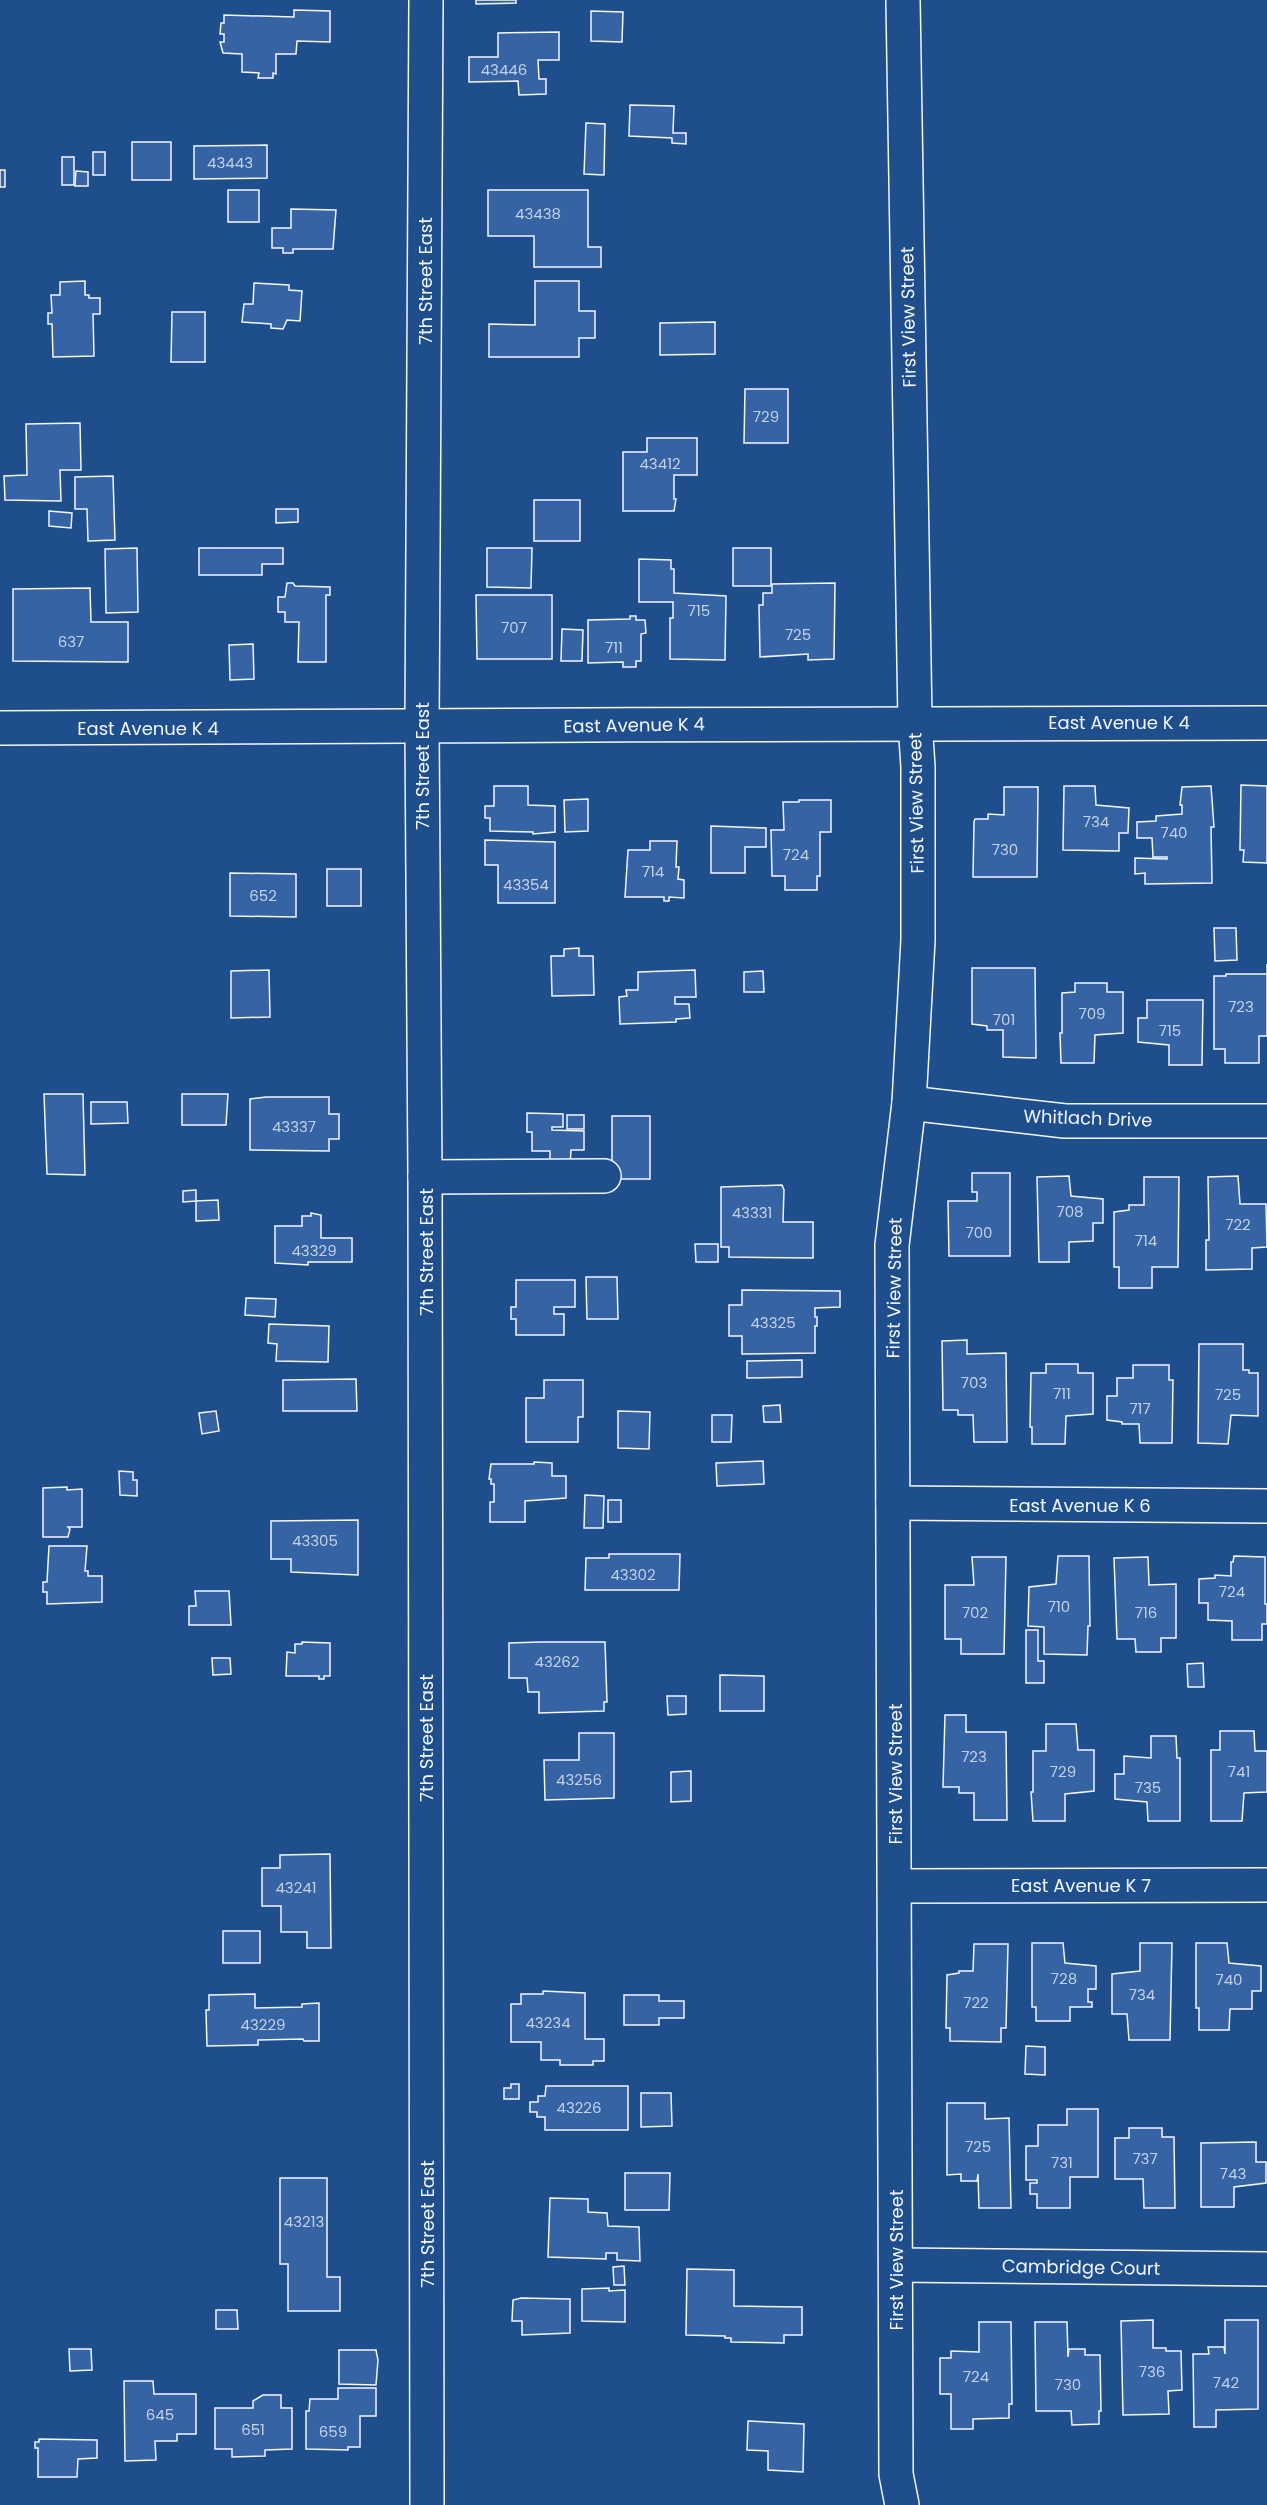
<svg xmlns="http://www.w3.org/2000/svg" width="1267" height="2505" viewBox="0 0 1267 2505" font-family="Poppins,sans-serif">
<rect width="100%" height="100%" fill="#1f4e8c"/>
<g fill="#3563a3" stroke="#f2f6ff" stroke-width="1.5">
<path d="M476,0H516V3L476,4Z"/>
<path d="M294,10L330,11V42L297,41L296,54H276V74L273,73V78H258L259,73L242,72V54L223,53L220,42H224V34H220L221,23H224V15L294,17Z"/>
<path d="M591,11L623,12L622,42L591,41Z"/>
<path d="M559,32V60H538L539,79H546V94L519,95L518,81L469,82V57H498V33Z"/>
<path d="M630,105L674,106L673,133H686V144L672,143V138L629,136Z"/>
<path d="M586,123L605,124L604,175L584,174Z"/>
<rect x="132" y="142" width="39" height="38"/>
<path d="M267,145V178L194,179V146Z"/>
<rect x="93" y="152" width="12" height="23"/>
<rect x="62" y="157" width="12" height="28"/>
<rect x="0" y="170" width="5" height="17"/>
<path d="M76,171L88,172V186H75Z"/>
<rect x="228" y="190" width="31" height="32"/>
<path d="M488,190H588V247H601V267H534V236H488Z"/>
<path d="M291,209L336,210L333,249H293V253H283V248H272V228H291Z"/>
<path d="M85,281V295H89V298H100V314H93L94,356L53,357L52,324H48V313H52L51,295H60V282Z"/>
<path d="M535,281H579V311H595V338H579V357H489V324L535,325Z"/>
<path d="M254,283L289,285V290L302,291L300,321L287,320L283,329L271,328V324L242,322L244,304H253Z"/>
<path d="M172,312H205V362H171Z"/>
<path d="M715,322V354L660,355V323Z"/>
<path d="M745,389H788V443H744Z"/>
<path d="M80,423L81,470H60L61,501L5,500L4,476L27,475L26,424Z"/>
<path d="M647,438H697V475H674V499H676L674,511H623V452H647Z"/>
<path d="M113,476L115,540L88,541L87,509H75V477Z"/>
<rect x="534" y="500" width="46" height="41"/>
<path d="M276,509H298V522L276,523Z"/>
<path d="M49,511L72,513L71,528L49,526Z"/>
<path d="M137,548L138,612L106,613L105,549Z"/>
<path d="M199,548H283V564H262V575H199Z"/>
<path d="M487,548H532L531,588L487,587Z"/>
<rect x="733" y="548" width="38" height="38"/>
<path d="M639,559L671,560V569H674V593L726,596L725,660L670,659V618H673V602H639Z"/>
<path d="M287,583H293L295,586L330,587V595H326V662H298L299,622H285V612H278V597H285Z"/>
<path d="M835,583L834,659L808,660V654L760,657L759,605H763V593H772V584Z"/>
<path d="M90,588L91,622H128V662L13,661V589Z"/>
<path d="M476,595H552V659H477Z"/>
<path d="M630,616H636V620H645L646,633L641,634V661H636V667H623V662L588,663V620L630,619Z"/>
<path d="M562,629L583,630L582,661H561Z"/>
<path d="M253,644L254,679L230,680L229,645Z"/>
<path d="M1241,785L1267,786V863L1243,862L1244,850H1240Z"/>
<path d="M494,786H528V805L555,806V832L533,834V832L490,831V818H485V806H494Z"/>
<path d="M1064,786H1095L1096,805L1129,808L1128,833H1119V851L1063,850Z"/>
<path d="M1211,786L1214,827H1211L1212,883L1145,884V873L1135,874V858L1167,859V857H1153L1152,838H1137V822L1156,821V816L1182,814V805H1180L1182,787Z"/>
<path d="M1004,787H1038L1037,877H973L974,822L975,819H988V814L1004,815Z"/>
<path d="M588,799V831L565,832L564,800Z"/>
<path d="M799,800H831V832H820V876H817V890H785V876H772L771,830H784L783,802H799Z"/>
<path d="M711,826L766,828V847H745V873H711Z"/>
<path d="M485,840L555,842V903H498V865H485Z"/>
<path d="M650,841H677L676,867H679L678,879L684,880V898L669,897V901H664V897H625L628,850H650Z"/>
<rect x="327" y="869" width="34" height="37"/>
<path d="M230,873L296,874V917L230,916Z"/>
<path d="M1214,928H1236L1237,960L1215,961Z"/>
<path d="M579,948V956H593L594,995L552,996L551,956H564V949Z"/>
<path d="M1267,964V1036H1259V1063H1225V1049H1214V976H1226V974H1267Z"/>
<path d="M972,968H1035L1036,1058L1003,1057V1030H987V1026L972,1024Z"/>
<path d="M269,970L270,1017L231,1018V971Z"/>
<path d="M695,970L696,997H675V1004H689L690,1018L676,1019V1022L620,1024L619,997L627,996L626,990H638V972Z"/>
<path d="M763,971L764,992H744V972Z"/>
<path d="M1075,983H1107V992H1123V1033L1095,1035L1094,1063H1061L1060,1033H1062V993L1075,992Z"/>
<path d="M1147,1000H1203L1202,1065H1169V1045L1138,1042V1018H1147Z"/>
<path d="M44,1094H83L85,1175L47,1174Z"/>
<path d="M182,1094H228L226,1125H182Z"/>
<path d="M266,1097H329V1114H339V1139H329V1151L250,1150V1099Z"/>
<path d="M91,1102H127L128,1123L91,1124Z"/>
<path d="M527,1113L563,1114V1127H552V1130L584,1131V1150H571L570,1167L550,1166V1151H532V1132H527Z"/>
<rect x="567" y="1115" width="17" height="14"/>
<rect x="612" y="1116" width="38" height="63"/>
<path d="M972,1173H1010V1256H949L948,1201H977V1192H972Z"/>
<path d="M1069,1176L1071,1196L1103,1199V1223H1093V1241L1069,1242V1262H1039L1037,1177Z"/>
<path d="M1238,1176L1240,1204H1266L1267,1247L1252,1248V1269L1206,1270V1240H1209L1208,1177Z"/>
<path d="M1144,1177H1179L1178,1267H1152V1288H1119V1267H1114V1212L1129,1210V1205H1144Z"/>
<path d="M782,1185L784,1190L783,1222H813V1258L729,1257V1247H721V1187Z"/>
<path d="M196,1190V1201L218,1200L219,1220L196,1221V1201L183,1202V1191Z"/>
<path d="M311,1213L321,1215V1238H352V1262H308V1265L275,1263V1226H302V1216H311Z"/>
<path d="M695,1244H718V1262H696Z"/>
<path d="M586,1277H617L618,1319H587Z"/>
<path d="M516,1280H575V1307H554V1314H564V1335H516V1319H511V1307H516Z"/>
<path d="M742,1290L840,1291V1307L815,1308V1317H817V1326H815V1353L742,1354V1336H729V1305H742Z"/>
<path d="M246,1298L276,1299L275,1317L245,1315Z"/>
<path d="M269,1324L329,1326L328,1362L276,1361L277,1344L268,1343Z"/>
<path d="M967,1340V1354L1006,1353L1007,1442H974L973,1415H958V1410H943L942,1341Z"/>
<path d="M1199,1344H1243V1370H1249V1373H1258V1416L1231,1415L1228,1444L1198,1443Z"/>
<path d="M802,1360V1377L747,1378V1361Z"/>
<path d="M1046,1364H1078V1373H1093V1414L1066,1416L1065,1444H1032V1427H1030L1031,1373H1046Z"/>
<path d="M1133,1365H1169V1380H1173L1172,1443H1140L1139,1424H1122V1422L1107,1420V1396H1117V1378H1133Z"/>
<path d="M356,1379L357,1411H283V1380Z"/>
<path d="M544,1380H583V1417H578V1442H526V1398H544Z"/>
<path d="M780,1405L781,1422H764L763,1406Z"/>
<path d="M216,1411L219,1431L202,1434L199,1413Z"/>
<path d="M618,1411L650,1412L649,1449L618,1448Z"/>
<path d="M712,1415H732L731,1442H712Z"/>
<path d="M763,1461L764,1484L717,1486L716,1463Z"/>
<path d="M534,1462L552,1463V1476H566V1498L525,1501V1522H490V1502H494V1484H491V1479H489L491,1464H534Z"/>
<path d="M119,1471L133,1472V1480H137V1496L120,1495Z"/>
<path d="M67,1487V1490L82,1489V1527H68L70,1529L68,1537H43V1488Z"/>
<path d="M585,1495L604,1496L603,1528H584Z"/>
<rect x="608" y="1500" width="13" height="22"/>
<path d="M358,1520V1575L291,1572V1559H271V1521Z"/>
<path d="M49,1546H87L85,1571H88V1576H102V1602L47,1604V1592H43V1582H47Z"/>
<path d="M609,1554H680L679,1590H585L586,1558H609Z"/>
<path d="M1058,1556H1089L1090,1626H1088L1087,1655L1044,1654V1627L1028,1626L1029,1587L1056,1584Z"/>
<path d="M1234,1556L1265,1557V1604H1267V1624H1262V1640H1232V1621L1208,1620V1603H1199V1579L1215,1578V1575L1231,1576V1562H1233Z"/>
<path d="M972,1557H1006L1004,1654H961V1639H945V1585H974Z"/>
<path d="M1148,1557L1149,1585L1176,1584V1638H1161V1652H1136L1135,1639H1117L1114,1558Z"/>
<path d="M195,1591H229L231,1625H189V1606H196Z"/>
<path d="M1026,1630H1038V1661H1044V1683H1026Z"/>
<path d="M302,1642L330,1643V1676H324V1679H319V1676H286L287,1652L295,1653V1644H302Z"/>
<path d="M540,1642H605L607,1702H604V1711L539,1713V1692H528L527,1678H509V1643Z"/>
<path d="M212,1658H230L231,1674L213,1675Z"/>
<path d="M1203,1663L1204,1687H1188L1187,1664Z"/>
<path d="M720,1675L764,1676V1711H720Z"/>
<path d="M667,1696H686V1714L668,1715Z"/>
<path d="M945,1715H966V1732H1006L1007,1820H974V1793H959V1787H943Z"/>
<path d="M1046,1724H1076L1078,1750H1094V1791L1065,1794V1821H1033L1031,1792H1033V1751H1046Z"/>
<path d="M1220,1731H1254L1255,1751H1267V1792L1244,1793L1242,1821H1211V1750H1220Z"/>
<path d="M579,1733H614V1798L545,1800L544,1760H579Z"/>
<path d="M1151,1736H1176L1177,1758H1180V1821H1148L1147,1802L1115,1799V1774H1124V1756L1151,1758Z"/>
<path d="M691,1771V1801L671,1802V1772Z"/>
<path d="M330,1854L331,1948H307V1932H281V1906H262V1868H280V1855Z"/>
<rect x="223" y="1931" width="37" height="32"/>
<path d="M1032,1943H1063L1065,1963L1096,1966V1989H1088V2002H1092V2007H1070V2021H1036V2007H1032Z"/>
<path d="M1140,1943H1172L1170,2040H1129L1127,2014H1112V1974L1140,1971Z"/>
<path d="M1196,1943H1227L1229,1963L1261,1966V1991H1252V2009H1230L1229,2030H1199V2008H1196Z"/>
<path d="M974,1944H1008L1006,2028H1001V2042L950,2041V2028H946L947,1975L959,1973V1971H973Z"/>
<path d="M543,1991L585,1993V2039H604V2061H593V2065H560V2060H541V2042H511V2004H521V1994H543Z"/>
<path d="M255,1994V2008L302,2007V2004L319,2003V2041H304L303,2039L258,2040V2045L207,2046L206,2010H209V1995Z"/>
<path d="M624,1995H659V2001H684V2018H659V2025H624Z"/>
<path d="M1026,2046L1045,2047V2075L1025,2074Z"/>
<path d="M511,2084H519V2099H504V2088H511Z"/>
<path d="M546,2086H628V2130H545V2117H537V2112H530V2102H538V2096H545Z"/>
<path d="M641,2093H671L672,2126L641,2127Z"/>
<path d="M947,2103H985V2119L1009,2118L1011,2208H979L978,2174L977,2181H961V2174L947,2175Z"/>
<path d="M1067,2109H1098V2177H1070V2208H1037V2194H1030V2183H1037V2180H1026V2146H1038V2125H1067Z"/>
<path d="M1129,2128H1162V2137H1174L1175,2208H1144L1143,2179H1115V2138H1129Z"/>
<path d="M1256,2142V2162H1266V2183L1234,2187V2207H1201V2143Z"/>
<path d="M625,2173H670L669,2210H625Z"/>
<path d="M280,2178H327V2277H340V2311H288V2264H280Z"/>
<path d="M550,2198L588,2199V2212L607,2213L608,2226L639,2227L640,2261L617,2260V2253H606V2259L548,2257Z"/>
<path d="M624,2266L625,2285H614L613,2267Z"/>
<path d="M687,2269L734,2270V2306L802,2307V2335H784V2343L731,2342V2338H725V2336L686,2335Z"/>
<path d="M609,2288V2291L625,2290V2322L582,2321V2289Z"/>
<path d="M521,2298L570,2299V2333L522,2335V2321H512L513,2300Z"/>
<path d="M216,2310H237L238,2329H216Z"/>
<path d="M1153,2320V2348H1166V2351H1181L1182,2390L1168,2391L1169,2414L1123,2415L1121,2321Z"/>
<path d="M1225,2320H1258V2409L1216,2410V2427H1194L1193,2354H1209L1208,2347H1224L1225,2354Z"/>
<path d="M979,2322H1011L1012,2404H1009V2418L973,2419V2429H951V2394H940V2358H951V2351L979,2352Z"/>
<path d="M1035,2322H1067L1068,2357L1069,2349H1085V2355H1100L1101,2411H1099V2424L1072,2425L1071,2411H1036Z"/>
<path d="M69,2349H91L92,2370L70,2371Z"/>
<path d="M339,2350H376L378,2360L376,2385L339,2384Z"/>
<path d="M124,2381H153L154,2394H196V2434H177V2441H155L156,2460L125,2461Z"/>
<path d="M338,2388H376V2416H360V2447H348V2450L306,2449V2411H309L310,2399H338Z"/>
<path d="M263,2395H281V2408H292V2449L265,2450V2456L232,2457V2449H215V2408H253V2401Z"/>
<path d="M748,2421L804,2424L803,2472L768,2470V2451L747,2450Z"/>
<path d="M39,2439L97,2440V2458L78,2459L77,2477H38V2448H35V2442H39Z"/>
</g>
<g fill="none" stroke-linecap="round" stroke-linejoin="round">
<g stroke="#f2f6ff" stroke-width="36">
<g id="minor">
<path d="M426,0L422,728L425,1177L427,2505"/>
<path d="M0,728C422,728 845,721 1267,723"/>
<path d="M909,1103L1065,1121H1267"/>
<path d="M425,1177L604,1176"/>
<path d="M893,1503L1267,1506"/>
<path d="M895,1886L1267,1885"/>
<path d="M896,2265L1267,2269"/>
<path d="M902,2505L896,2474L892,1245L909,1103L918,940V767L915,722L903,0"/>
</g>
</g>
<use href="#minor" stroke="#1f4e8c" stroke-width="33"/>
</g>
<g text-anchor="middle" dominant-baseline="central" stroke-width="4.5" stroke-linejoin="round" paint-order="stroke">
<g font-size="15" fill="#c3d1e8">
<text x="504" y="69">43446</text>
<text x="230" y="162">43443</text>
<text x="538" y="213">43438</text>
<text x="766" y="416">729</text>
<text x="660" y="463">43412</text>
<text x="699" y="610">715</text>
<text x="514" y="627">707</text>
<text x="798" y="634">725</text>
<text x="71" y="641">637</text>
<text x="614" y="647">711</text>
<text x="1096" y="821">734</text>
<text x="1174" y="832">740</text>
<text x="1005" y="849">730</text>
<text x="796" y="854">724</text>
<text x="653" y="871">714</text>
<text x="526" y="884">43354</text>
<text x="263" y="895">652</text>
<text x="1241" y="1006">723</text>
<text x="1092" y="1013">709</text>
<text x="1004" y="1019">701</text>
<text x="1170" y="1030">715</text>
<text x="294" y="1126">43337</text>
<text x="1070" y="1211">708</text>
<text x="752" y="1212">43331</text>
<text x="1238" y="1224">722</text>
<text x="979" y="1232">700</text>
<text x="1146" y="1240">714</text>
<text x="314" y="1250">43329</text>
<text x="773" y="1322">43325</text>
<text x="974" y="1382">703</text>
<text x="1062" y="1393">711</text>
<text x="1228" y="1394">725</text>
<text x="1140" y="1408">717</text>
<text x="315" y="1540">43305</text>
<text x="633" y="1574">43302</text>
<text x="1232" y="1591">724</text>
<text x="1059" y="1606">710</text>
<text x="975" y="1612">702</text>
<text x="1146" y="1612">716</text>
<text x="557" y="1661">43262</text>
<text x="974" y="1756">723</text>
<text x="1063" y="1771">729</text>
<text x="1239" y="1771">741</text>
<text x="579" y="1779">43256</text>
<text x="1148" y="1787">735</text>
<text x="296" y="1887">43241</text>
<text x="1064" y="1978">728</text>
<text x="1229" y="1979">740</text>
<text x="1142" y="1994">734</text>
<text x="976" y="2002">722</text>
<text x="548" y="2022">43234</text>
<text x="263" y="2024">43229</text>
<text x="579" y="2107">43226</text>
<text x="978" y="2146">725</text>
<text x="1145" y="2158">737</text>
<text x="1062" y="2162">731</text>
<text x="1233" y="2173">743</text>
<text x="304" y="2221">43213</text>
<text x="1152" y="2371">736</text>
<text x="976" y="2376">724</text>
<text x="1226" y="2382">742</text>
<text x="1068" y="2384">730</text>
<text x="160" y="2414">645</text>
<text x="253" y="2429">651</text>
<text x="333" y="2431">659</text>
</g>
<g font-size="18" fill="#f2f6ff" stroke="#1f4e8c">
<text transform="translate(425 281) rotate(-90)">7th Street East</text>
<text transform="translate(908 317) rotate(-91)">First View Street</text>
<text x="1119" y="722">East Avenue K 4</text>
<text transform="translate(634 725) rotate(-1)">East Avenue K 4</text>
<text x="148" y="728">East Avenue K 4</text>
<text transform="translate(422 766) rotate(-90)">7th Street East</text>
<text transform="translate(916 803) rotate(-91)">First View Street</text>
<text transform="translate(1088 1118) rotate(2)">Whitlach Drive</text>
<text transform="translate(426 1252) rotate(-90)">7th Street East</text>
<text transform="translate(894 1288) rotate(-89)">First View Street</text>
<text x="1080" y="1505">East Avenue K 6</text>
<text transform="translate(426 1738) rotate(-90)">7th Street East</text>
<text transform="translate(895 1774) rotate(-90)">First View Street</text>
<text x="1081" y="1885">East Avenue K 7</text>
<text transform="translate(427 2224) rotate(-90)">7th Street East</text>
<text transform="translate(896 2260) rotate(-90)">First View Street</text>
<text transform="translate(1081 2267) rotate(1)">Cambridge Court</text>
</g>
</g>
</svg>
